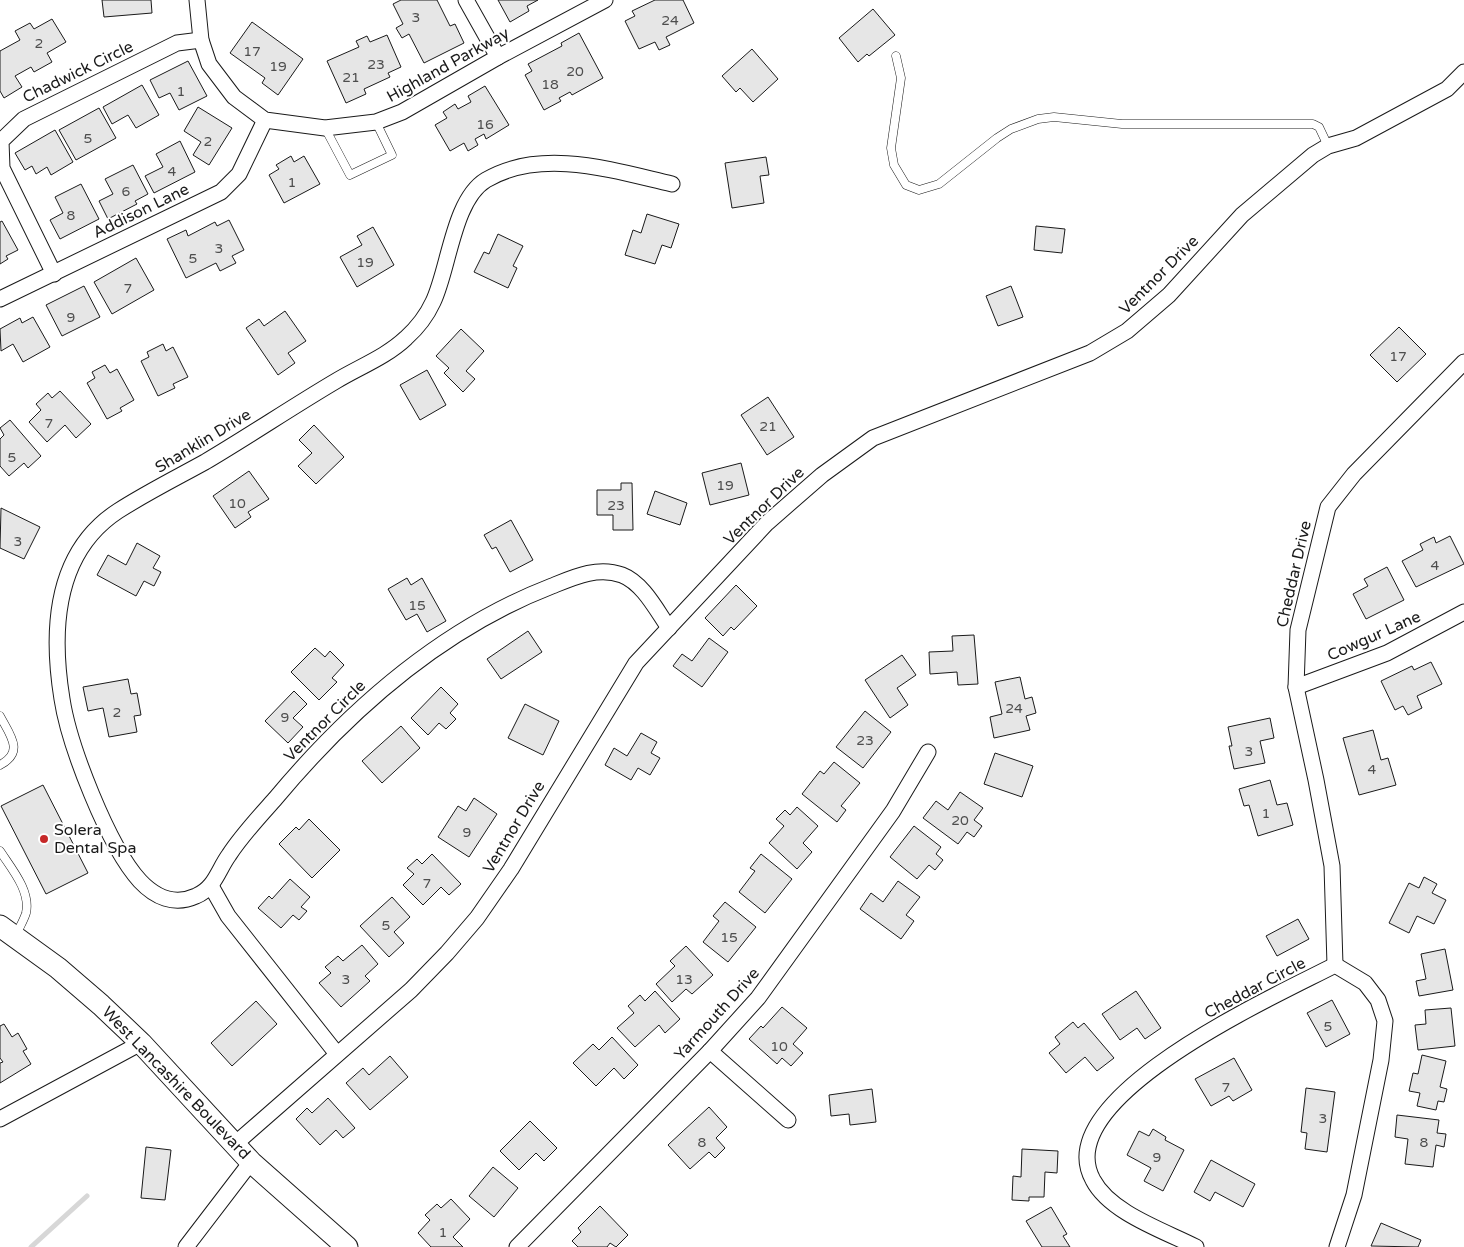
<svg xmlns="http://www.w3.org/2000/svg" width="1464" height="1247" viewBox="0 0 1464 1247" font-family="'Varela Round',sans-serif">
<rect width="100%" height="100%" fill="#fff"/>
<g fill="none" stroke-linecap="round" stroke-linejoin="round">
<path stroke="#d7d7d7" stroke-width="5" d="M31,1247L87,1196"/>
</g>
<g fill="#e6e6e6" stroke="#1a1a1a">
<path d="M102,0H151L152,13L104,17Z"/>
<path d="M401,0H437L450,26L455,24L464,43L424,63L409,34L402,38L396,28L403,24L393,4Z"/>
<path d="M498,0H538L527,6L529,11L510,22Z"/>
<path d="M655,0H683L694,23L666,37L670,45L659,50L655,42L639,49L625,21L635,16L632,11Z"/>
<path d="M873,9L895,35L869,56L867,54L858,62L839,38Z"/>
<path d="M52,19L66,42L47,53L52,62L34,72L31,67L15,76L22,87L4,98L0,91V51L20,40L15,31L30,23L34,29Z"/>
<path d="M252,22L303,59L278,95L262,83L265,78L230,53Z"/>
<path d="M579,33L603,78L572,95L570,92L559,98L561,101L544,110L525,75L532,71L528,64L562,46L561,43Z"/>
<path d="M387,35L401,67L388,73L390,77L364,89L366,94L346,103L327,61L359,47L356,41L367,36L370,42Z"/>
<path d="M752,49L778,79L753,102L740,88L736,92L722,76Z"/>
<path d="M188,61L207,96L179,110L170,93L159,98L150,80Z"/>
<path d="M142,85L159,115L136,128L128,115L112,124L103,107Z"/>
<path d="M485,86L509,125L486,139L484,134L475,139L478,145L468,151L464,143L450,151L435,125L447,118L443,112L455,104L458,109L471,102L468,96Z"/>
<path d="M198,107L232,128L209,165L193,155L201,142L184,131Z"/>
<path d="M99,108L116,138L76,160L59,130Z"/>
<path d="M55,130L73,162L51,175L47,167L36,174L32,166L25,170L15,153Z"/>
<path d="M180,141L195,172L154,193L145,176L163,167L156,154Z"/>
<path d="M291,156L294,162L304,156L320,184L284,203L269,175L279,169L276,165Z"/>
<path d="M766,157L769,175L760,176L764,203L732,208L725,163Z"/>
<path d="M133,165L148,194L135,201L137,204L108,219L99,201L113,194L105,179Z"/>
<path d="M81,184L99,219L60,239L50,220L63,213L55,197Z"/>
<path d="M647,214L679,224L671,248L662,245L655,264L625,255L633,230L641,233Z"/>
<path d="M229,220L244,250L232,256L236,263L220,271L216,263L186,278L167,239L186,230L188,236L215,222L217,226Z"/>
<path d="M2,221L18,250L6,256L8,259L0,264V222Z"/>
<path d="M1036,226L1065,229L1062,253L1034,250Z"/>
<path d="M373,227L394,265L357,287L340,257L362,245L357,236Z"/>
<path d="M498,234L523,246L513,266L517,268L508,288L474,272L484,252L489,254Z"/>
<path d="M136,258L154,290L112,314L94,282Z"/>
<path d="M84,286L100,317L62,336L46,305Z"/>
<path d="M1011,286L1023,317L998,326L986,296Z"/>
<path d="M285,311L306,341L288,353L295,363L278,375L246,328L259,319L264,326Z"/>
<path d="M33,317L50,347L23,362L13,344L1,351L0,329L20,318L22,323Z"/>
<path d="M1399,327L1426,354L1397,382L1370,355Z"/>
<path d="M461,329L484,351L466,371L475,379L463,392L444,373L449,368L436,356Z"/>
<path d="M163,344L166,351L173,347L188,377L173,384L175,388L158,396L141,361L149,357L147,352Z"/>
<path d="M105,365L110,373L117,369L134,400L120,408L122,411L107,419L87,383L95,378L92,372Z"/>
<path d="M427,370L446,405L420,420L400,385Z"/>
<path d="M60,391L91,424L76,438L65,425L47,442L29,422L41,410L36,404L48,393L52,398Z"/>
<path d="M768,397L794,437L767,455L741,415Z"/>
<path d="M10,420L41,456L28,468L24,463L9,476L0,466V439L4,435L0,428Z"/>
<path d="M314,425L344,457L316,484L298,466L312,453L299,440Z"/>
<path d="M741,463L749,495L710,505L702,473Z"/>
<path d="M249,471L269,499L248,512L251,517L235,528L213,496Z"/>
<path d="M621,483H632L633,530H613V515H597V490H621Z"/>
<path d="M655,491L687,503L680,525L647,514Z"/>
<path d="M1,508L40,527L24,559L0,548Z"/>
<path d="M511,520L533,560L510,572L496,547L492,549L484,535Z"/>
<path d="M1450,536L1464,564L1416,587L1402,561L1423,550L1420,544L1434,537L1436,543Z"/>
<path d="M137,543L160,556L153,568L161,572L154,586L144,581L136,596L97,575L108,555L126,565Z"/>
<path d="M1387,567L1404,600L1366,619L1353,594L1368,586L1364,579Z"/>
<path d="M407,578L411,585L422,578L446,621L427,632L417,614L406,620L388,589Z"/>
<path d="M736,585L757,606L734,630L731,627L723,636L705,618Z"/>
<path d="M528,631L542,652L501,679L487,659Z"/>
<path d="M974,635L978,684L958,685L957,672L930,674L929,652L953,651L952,636Z"/>
<path d="M709,638L728,652L702,687L673,666L682,654L692,661Z"/>
<path d="M315,648L325,657L330,651L344,665L332,678L337,682L319,700L291,672Z"/>
<path d="M902,655L916,675L897,688L908,705L890,718L865,680Z"/>
<path d="M1431,662L1442,684L1417,696L1422,708L1408,715L1403,706L1395,710L1381,681L1412,666L1414,670Z"/>
<path d="M1020,677L1025,699L1032,697L1036,713L1026,716L1030,730L994,738L990,717L1002,714L995,682Z"/>
<path d="M128,679L131,694L137,693L141,715L134,716L137,732L109,737L103,708L88,711L83,687Z"/>
<path d="M441,687L458,704L450,713L456,719L446,729L439,723L428,735L411,718Z"/>
<path d="M294,691L307,704L293,718L303,727L288,743L265,721Z"/>
<path d="M525,704L559,721L543,755L508,738Z"/>
<path d="M865,711L891,732L863,768L836,747Z"/>
<path d="M1270,718L1274,738L1260,741L1265,763L1234,769L1229,746H1232L1228,727Z"/>
<path d="M401,726L420,748L382,783L362,761Z"/>
<path d="M1373,730L1381,760L1388,758L1396,785L1359,795L1343,738Z"/>
<path d="M641,733L657,742L651,753L660,758L650,775L638,768L631,780L605,765L614,748L627,756Z"/>
<path d="M995,753L1033,766L1022,797L984,784Z"/>
<path d="M834,762L860,783L841,806L846,810L837,822L802,794L820,771L824,774Z"/>
<path d="M1270,780L1277,805L1287,803L1293,825L1258,836L1249,805L1244,806L1239,789Z"/>
<path d="M43,785L88,873L46,894L1,806Z"/>
<path d="M960,792L983,808L974,820L982,826L974,837L967,832L958,844L923,818L936,801L948,810Z"/>
<path d="M474,798L497,814L469,857L438,837L458,806L466,811Z"/>
<path d="M797,807L818,826L803,843L812,852L797,869L769,843L784,826L776,819L785,810L790,815Z"/>
<path d="M309,819L340,850L312,878L279,844L296,827L299,830Z"/>
<path d="M914,826L941,847L936,854L943,860L935,870L929,865L917,879L890,857Z"/>
<path d="M432,854L461,884L449,895L441,887L423,905L403,885L414,874L407,868L417,859L422,864Z"/>
<path d="M761,854L792,879L765,913L739,892L755,871L750,868Z"/>
<path d="M1424,877L1437,884L1432,893L1446,900L1434,924L1417,916L1409,933L1389,923L1409,883L1419,888Z"/>
<path d="M290,879L310,897L301,907L307,911L299,920L293,915L281,928L258,908L269,896L272,899Z"/>
<path d="M898,881L920,897L906,915L914,921L901,939L860,909L871,893L883,902Z"/>
<path d="M392,897L410,917L394,932L404,943L389,957L360,926Z"/>
<path d="M725,902L756,927L728,962L703,942L719,921L713,916Z"/>
<path d="M1298,919L1309,939L1277,956L1266,936Z"/>
<path d="M362,945L378,964L365,976L370,981L341,1007L319,983L331,973L325,967L338,956L343,961Z"/>
<path d="M686,946L713,975L692,994L686,989L672,1002L656,984L675,966L670,961Z"/>
<path d="M1445,949L1453,990L1419,996L1416,981L1426,979L1421,954Z"/>
<path d="M655,991L680,1019L665,1033L659,1025L635,1047L617,1028L634,1013L628,1006L640,995L645,1001Z"/>
<path d="M1136,991L1161,1028L1145,1039L1137,1028L1120,1040L1102,1014Z"/>
<path d="M1332,1000L1350,1034L1326,1047L1307,1013Z"/>
<path d="M256,1001L277,1024L232,1066L211,1043Z"/>
<path d="M782,1007L807,1028L793,1044L803,1053L791,1066L782,1058L777,1064L749,1039L761,1026L763,1028Z"/>
<path d="M1451,1008L1455,1046L1418,1050L1415,1025L1426,1024L1425,1010Z"/>
<path d="M1073,1022L1078,1028L1084,1023L1114,1058L1097,1071L1085,1057L1066,1073L1049,1053L1060,1044L1055,1037Z"/>
<path d="M4,1024L12,1037L18,1033L27,1049L23,1051L31,1064L0,1083V1063L3,1062L0,1058V1026Z"/>
<path d="M612,1037L638,1065L624,1079L614,1068L596,1086L573,1063L593,1044L599,1050Z"/>
<path d="M1422,1055L1446,1061L1440,1087L1447,1089L1444,1102L1438,1101L1436,1110L1417,1106L1420,1093L1409,1091L1413,1073L1418,1074Z"/>
<path d="M390,1056L408,1077L370,1110L346,1083L363,1068L369,1075Z"/>
<path d="M1234,1058L1252,1090L1233,1101L1229,1096L1211,1106L1195,1079Z"/>
<path d="M1306,1088L1335,1092L1327,1152L1305,1149L1307,1133L1301,1132Z"/>
<path d="M872,1089L876,1122L850,1125L849,1114L831,1116L829,1095Z"/>
<path d="M328,1098L355,1128L343,1138L336,1130L320,1145L296,1119L307,1108L312,1113Z"/>
<path d="M709,1107L727,1127L716,1138L725,1148L715,1158L709,1152L690,1169L668,1145Z"/>
<path d="M1397,1115L1439,1120L1437,1133L1446,1134L1444,1147L1436,1145L1433,1167L1405,1164L1408,1139L1395,1137Z"/>
<path d="M530,1121L557,1148L544,1161L536,1153L519,1170L500,1151Z"/>
<path d="M1153,1129L1166,1137L1165,1140L1184,1150L1163,1191L1144,1181L1151,1168L1127,1155L1139,1131L1149,1136Z"/>
<path d="M146,1147L171,1150L165,1200L141,1198Z"/>
<path d="M1022,1149L1058,1151L1057,1173L1045,1172L1044,1197H1029V1201L1012,1200L1013,1176L1021,1177Z"/>
<path d="M1211,1160L1255,1184L1243,1207L1215,1192L1210,1201L1194,1192Z"/>
<path d="M493,1167L518,1188L494,1217L469,1196Z"/>
<path d="M451,1199L470,1219L453,1237L463,1247H431L418,1233L430,1220L425,1215L437,1204L441,1208Z"/>
<path d="M600,1206L628,1235L616,1247L610,1243L607,1247H578L572,1241L581,1232L578,1228Z"/>
<path d="M1051,1207L1067,1234L1063,1236L1070,1247H1042L1026,1221Z"/>
<path d="M1381,1223L1421,1240L1418,1247L1371,1246Z"/>
</g>
<g fill="none" stroke-linecap="round" stroke-linejoin="round">
<g stroke="#1a1a1a" stroke-width="9">
<g id="service">
<path d="M896,56L901,78L891,148L894,165L906,185L919,190L939,184L997,138L1011,129L1038,119L1054,117L1122,124H1313L1319,127L1328,146"/>
<path d="M325,128L350,175L392,155L376,122"/>
<path d="M0,716C10,735 25,752 0,765"/>
<path d="M0,851C11,868 31,891 26,913C24,920 19,928 16,935"/>
</g>
</g>
<g stroke="#1a1a1a" stroke-width="17">
<g id="minor">
<path d="M197,0L201,40L209,64L234,97L265,120L325,128L376,122L402,112L498,57L605,0"/>
<path d="M466,0L498,57"/>
<path d="M54,274L2,168L1,141L24,119L177,43L201,40"/>
<path d="M0,299L221,192L239,174L265,120"/>
<path d="M669,628C657,611 643,583 622,575C598,566 574,577 552,586C441,629 351,708 275,799C259,817 242,835 229,855C218,870 215,888 196,896C174,906 155,897 140,881C108,846 69,745 62,699C51,631 54,553 118,511C146,493 176,478 205,462C249,436 292,407 336,381C359,367 386,357 406,338C416,329 427,315 433,302C449,269 453,200 486,180C542,147 615,171 672,184"/>
<path d="M1296,687L1387,653L1464,612"/>
<path d="M211,886L228,916L337,1054"/>
<path d="M1335,965L1332,866L1316,780L1296,687L1298,630L1328,507L1354,474L1464,362"/>
<path d="M710,1051L788,1120"/>
<path d="M0,1119L141,1043"/>
<path d="M235,1144L411,990L447,953L477,918L511,869L636,663L767,523L822,475L873,438L1090,353L1127,331L1169,295L1242,215L1313,155L1328,146L1356,138L1447,89L1464,72"/>
<path d="M186,1247L251,1162"/>
<path d="M517,1247L710,1051L758,998L893,811L928,752"/>
<path d="M1196,1247C1165,1231 1110,1213 1093,1180C1047,1097 1280,994 1335,965L1365,983L1378,1000L1385,1021L1381,1060L1354,1195L1337,1247"/>
</g>
</g>
<g stroke="#1a1a1a" stroke-width="23">
<path id="secondary" d="M0,926L58,968L101,1005L141,1043L251,1162L347,1247"/>
</g>
<use href="#service" stroke="#fff" stroke-width="8"/>
<use href="#minor" stroke="#fff" stroke-width="15"/>
<use href="#secondary" stroke="#fff" stroke-width="21"/>
</g>
<circle fill="#c62828" stroke="#fff" stroke-width="2" cx="44" cy="839" r="5"/>
<g text-anchor="middle" dominant-baseline="central" stroke-width="4" stroke-linejoin="round" paint-order="stroke">
<g font-size="14" fill="#4d4d4d">
<text x="416" y="17">3</text>
<text x="670" y="20">24</text>
<text x="39" y="43">2</text>
<text x="252" y="51">17</text>
<text x="376" y="64">23</text>
<text x="278" y="66">19</text>
<text x="575" y="71">20</text>
<text x="351" y="77">21</text>
<text x="550" y="84">18</text>
<text x="181" y="91">1</text>
<text x="485" y="124">16</text>
<text x="88" y="138">5</text>
<text x="208" y="141">2</text>
<text x="172" y="171">4</text>
<text x="292" y="182">1</text>
<text x="126" y="191">6</text>
<text x="71" y="215">8</text>
<text x="219" y="248">3</text>
<text x="193" y="258">5</text>
<text x="365" y="262">19</text>
<text x="128" y="288">7</text>
<text x="71" y="317">9</text>
<text x="1398" y="356">17</text>
<text x="49" y="423">7</text>
<text x="768" y="426">21</text>
<text x="12" y="457">5</text>
<text x="725" y="485">19</text>
<text x="237" y="503">10</text>
<text x="616" y="505">23</text>
<text x="18" y="541">3</text>
<text x="1435" y="565">4</text>
<text x="417" y="605">15</text>
<text x="1014" y="708">24</text>
<text x="117" y="712">2</text>
<text x="285" y="717">9</text>
<text x="865" y="740">23</text>
<text x="1249" y="751">3</text>
<text x="1372" y="769">4</text>
<text x="1266" y="813">1</text>
<text x="960" y="820">20</text>
<text x="467" y="832">9</text>
<text x="427" y="883">7</text>
<text x="386" y="925">5</text>
<text x="729" y="937">15</text>
<text x="346" y="979">3</text>
<text x="684" y="979">13</text>
<text x="1328" y="1026">5</text>
<text x="779" y="1046">10</text>
<text x="1226" y="1087">7</text>
<text x="1323" y="1118">3</text>
<text x="702" y="1142">8</text>
<text x="1424" y="1142">8</text>
<text x="1157" y="1157">9</text>
<text x="443" y="1232">1</text>
</g>
<g font-size="16" fill="#1a1a1a" stroke="#fff">
<text transform="translate(448 65) rotate(-29)">Highland Parkway</text>
<text transform="translate(78 72) rotate(-26)">Chadwick Circle</text>
<text transform="translate(141 211) rotate(-26)">Addison Lane</text>
<text transform="translate(1159 275) rotate(-45)">Ventnor Drive</text>
<text transform="translate(203 441) rotate(-31)">Shanklin Drive</text>
<text transform="translate(764 506) rotate(-44)">Ventnor Drive</text>
<text transform="translate(1294 574) rotate(-77)">Cheddar Drive</text>
<text transform="translate(1374 636) rotate(-24)">Cowgur Lane</text>
<text transform="translate(325 721) rotate(-45)">Ventnor Circle</text>
<text transform="translate(514 827) rotate(-59)">Ventnor Drive</text>
<text transform="translate(1255 988) rotate(-28)">Cheddar Circle</text>
<text transform="translate(717 1014) rotate(-48)">Yarmouth Drive</text>
<text transform="translate(176 1083) rotate(46)">West Lancashire Boulevard</text>
</g>
<g font-size="16" fill="#1a1a1a" stroke="#fff" text-anchor="start">
<text x="54" y="830">Solera<tspan x="54" dy="18">Dental Spa</tspan></text>
</g>
</g>
</svg>
